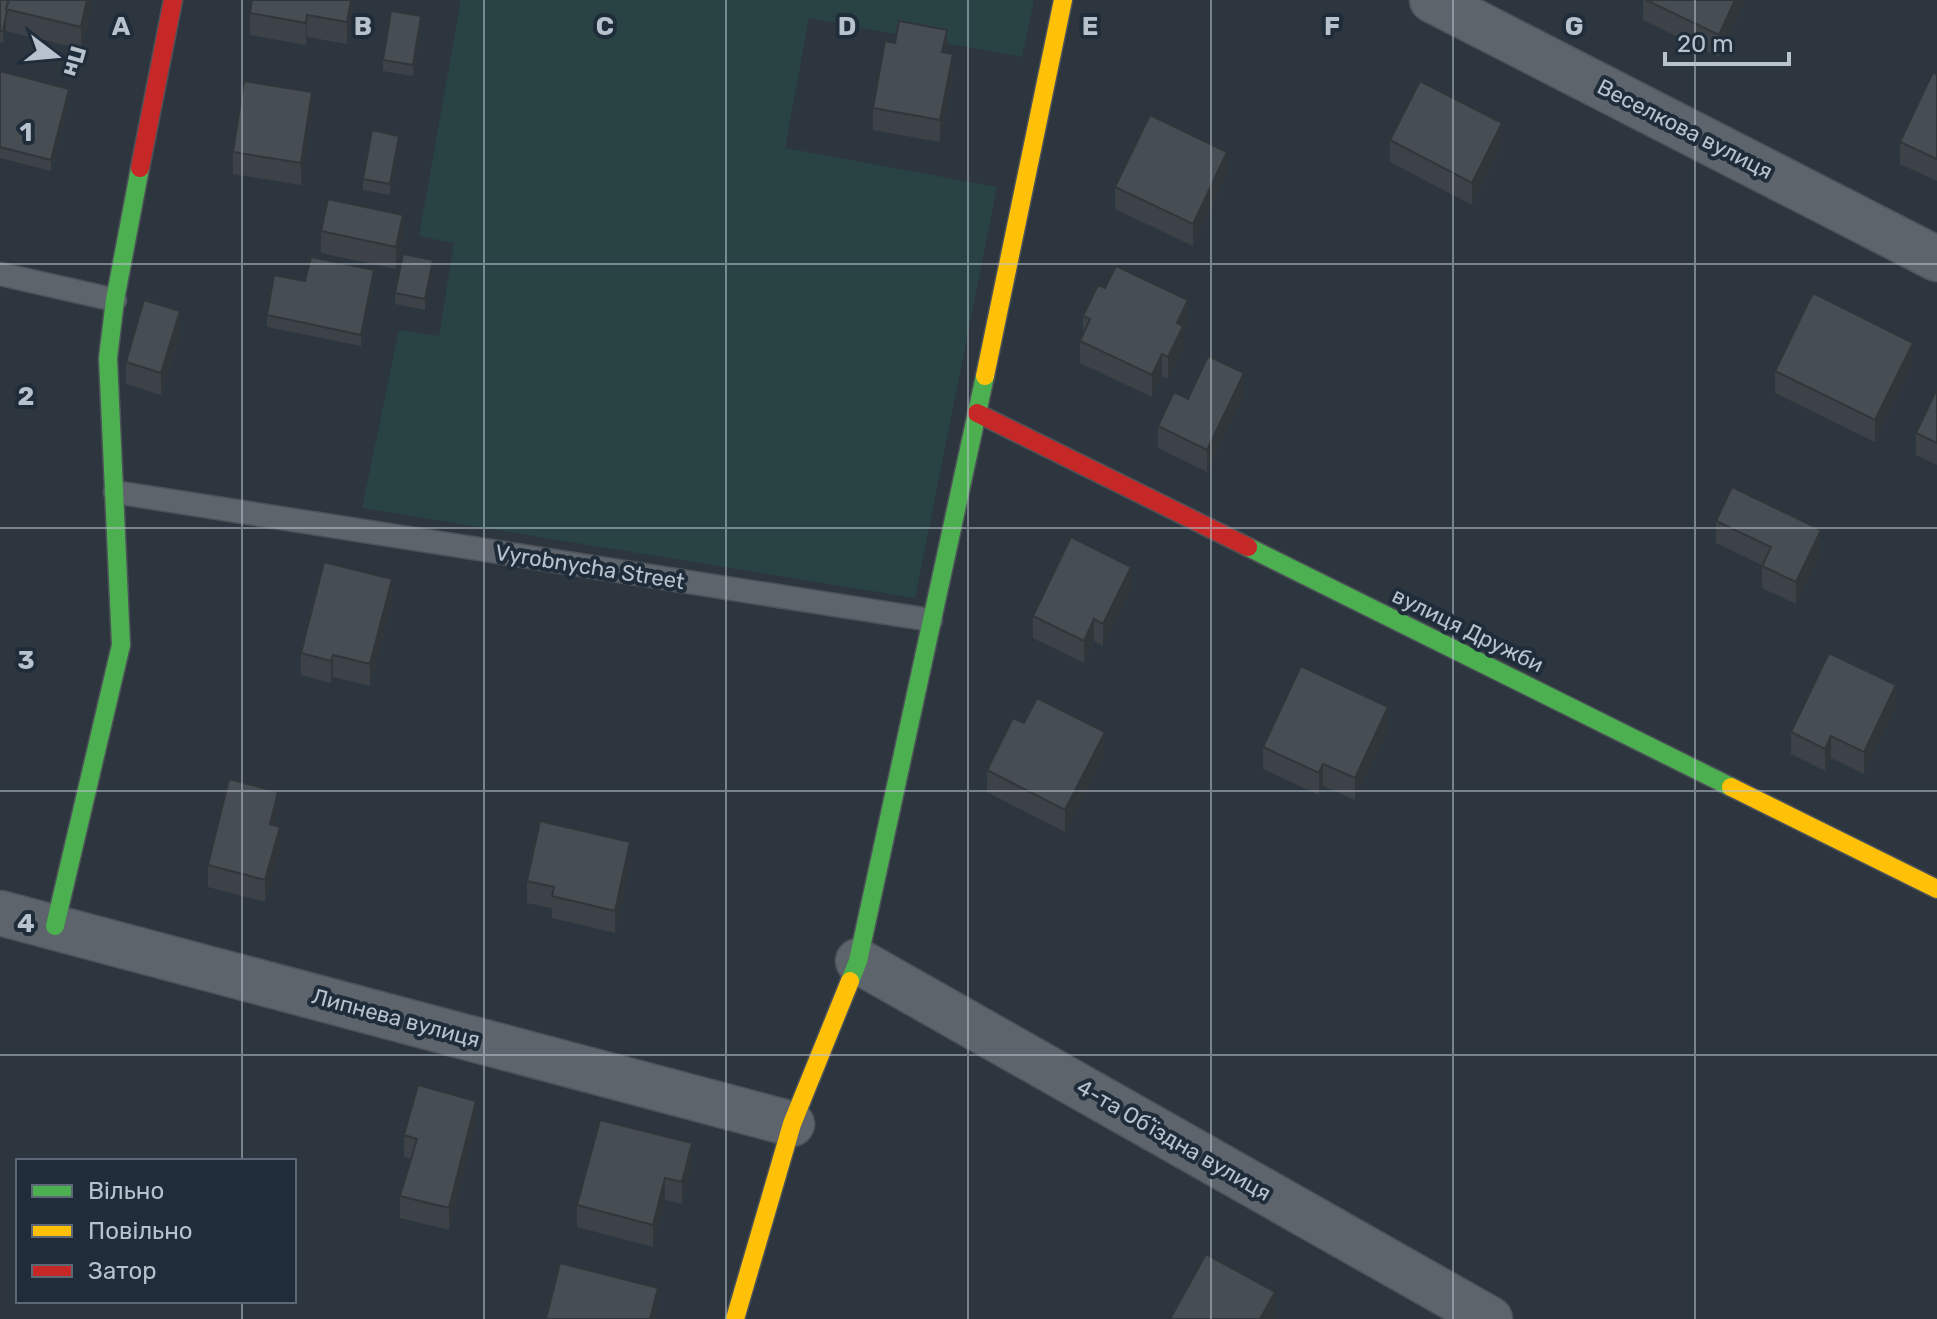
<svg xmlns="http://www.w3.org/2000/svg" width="1937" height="1319" viewBox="0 0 1937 1319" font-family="Rubik,sans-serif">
<rect width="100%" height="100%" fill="#2d363e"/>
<path fill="#294345" d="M461,0H1034L1022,57L809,18L785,148L997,187L915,598L362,508L399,330L439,336L454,243L419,236Z"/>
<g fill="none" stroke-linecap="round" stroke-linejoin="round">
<g stroke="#4c5258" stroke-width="25">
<g id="lane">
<path d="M0,274L115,300"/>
<path d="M115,492L931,620"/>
</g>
</g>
<g stroke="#4c5258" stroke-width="47">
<g id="street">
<path d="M1432,0L1937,259"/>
<path d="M0,913L792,1124"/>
<path d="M858,961L1490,1319"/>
</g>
</g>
<g stroke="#4c5258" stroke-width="21">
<g id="fast">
<path d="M1248,547L1731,787"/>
<path d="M55,926L121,645L108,358L115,300L140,168"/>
<path d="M850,981L858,961L985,376"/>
</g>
</g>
<g stroke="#4c5258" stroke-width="21">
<g id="slow">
<path d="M985,376L1063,0"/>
<path d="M1731,787L1937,889"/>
<path d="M735,1319L792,1124L850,981"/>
</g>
</g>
<g stroke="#4c5258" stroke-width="21">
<g id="jam">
<path d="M140,168L173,0"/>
<path d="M977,413L1248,547"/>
</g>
</g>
<use href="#lane" stroke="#5e646b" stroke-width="22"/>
<use href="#street" stroke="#5e646b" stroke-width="44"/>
<use href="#fast" stroke="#4caf50" stroke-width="18"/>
<use href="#slow" stroke="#ffc107" stroke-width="18"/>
<use href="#jam" stroke="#c62828" stroke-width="18"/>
</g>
<g fill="#3c4247">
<path d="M0,0H93L81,49L6,31V29L3,43L0,42Z"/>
<path d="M352,0V13L347,44L307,37L306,45L250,35V13Z"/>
<path d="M1643,0H1746L1719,57L1643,20Z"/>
<path d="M421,27L413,76L383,71V60Z"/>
<path d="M947,53L953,76L940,142L873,130V108Z"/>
<path d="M0,71L69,100L51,171L0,158Z"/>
<path d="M1937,75V181L1900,164V142Z"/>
<path d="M312,114L301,185L233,174V152Z"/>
<path d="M1390,140L1502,145L1472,205L1390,162Z"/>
<path d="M399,147L390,195L363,190V179Z"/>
<path d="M1227,174L1193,246L1115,209V187Z"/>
<path d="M321,231L403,237L396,269L321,253Z"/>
<path d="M433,272L425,310L395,304V293Z"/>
<path d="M305,281H374L361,346L267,327V315Z"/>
<path d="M1083,316L1188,322L1183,332V348L1168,379L1162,376L1152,397L1080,363V341L1083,333Z"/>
<path d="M180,333L161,395L126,384V362Z"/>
<path d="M1913,365L1875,442L1775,393V371Z"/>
<path d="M1937,389V465L1916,455V433Z"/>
<path d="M1244,395L1207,472L1158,448V426L1188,399Z"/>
<path d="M1716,521L1821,552L1796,604L1762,588V565L1716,543Z"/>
<path d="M1131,589L1103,646L1094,641L1084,663L1033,638V616Z"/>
<path d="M392,601L370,686L333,677L331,683L301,675V653Z"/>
<path d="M1896,707L1864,774L1831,758L1825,771L1791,754V732Z"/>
<path d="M1024,723L1105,754L1065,832L987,792V770Z"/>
<path d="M1388,729L1355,800L1323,786L1319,795L1263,769V747Z"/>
<path d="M278,814L275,826L280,849L265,902L208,887V865Z"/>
<path d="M630,864L615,933L552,918V908L527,903V881Z"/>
<path d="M476,1123L449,1230L400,1218V1196L411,1159L404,1157V1135Z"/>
<path d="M692,1165L682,1204L665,1200L653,1247L577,1227V1205Z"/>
</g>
<g fill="#31363a">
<path d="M87,0H93L81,49V27Z"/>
<path d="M351,0H352V13L347,44V22Z"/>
<path d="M1735,0H1746L1719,57V35Z"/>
<path d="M307,15V37L306,45V23Z"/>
<path d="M421,16V27L413,76V65Z"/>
<path d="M6,18V29L3,43V31Z"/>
<path d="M947,30V52L942,74V52Z"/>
<path d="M953,54V76L940,142V120Z"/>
<path d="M69,89V100L51,171V160Z"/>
<path d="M312,92V114L301,185V163Z"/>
<path d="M1502,123V145L1472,205V183Z"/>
<path d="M399,136V147L390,195V184Z"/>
<path d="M1227,152V174L1193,246V224Z"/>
<path d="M403,215V237L396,269V247Z"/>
<path d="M433,260V272L425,310V299Z"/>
<path d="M374,270V281L361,346V335Z"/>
<path d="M1188,300V322L1183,332V348L1168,379V357L1177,323Z"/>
<path d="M180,311V333L161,395V373Z"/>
<path d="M1913,343V365L1875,442V420Z"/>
<path d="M1162,354V376L1152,397V375Z"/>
<path d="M1244,373V395L1207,472V450Z"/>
<path d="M1821,530V552L1796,604V582Z"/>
<path d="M1131,567V589L1103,646V624Z"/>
<path d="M392,579V601L370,686V664Z"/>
<path d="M1094,619V641L1084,663V641Z"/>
<path d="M333,655V677L331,683V661Z"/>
<path d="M1896,685V707L1864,774V752Z"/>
<path d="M1388,707V729L1355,800V778Z"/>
<path d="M1105,732V754L1065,832V810Z"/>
<path d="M1831,736V758L1825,771V749Z"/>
<path d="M1323,764V786L1319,795V773Z"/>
<path d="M278,792V814L270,846V824Z"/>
<path d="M280,827V849L265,902V880Z"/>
<path d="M630,842V864L615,933V911Z"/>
<path d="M476,1101V1123L449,1230V1208Z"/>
<path d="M692,1143V1165L682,1204V1182Z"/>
<path d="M665,1178V1200L653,1247V1225Z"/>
<path d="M658,1288V1310L656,1319H650Z"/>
<path d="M1275,1292V1314L1273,1319H1260Z"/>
</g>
<g fill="#464d53" stroke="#31363a" stroke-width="2">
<path d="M0,0H9L3,31H0Z"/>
<path d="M9,0H87L81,27L6,9Z"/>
<path d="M252,0H351L347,22L307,15L306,23L250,13Z"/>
<path d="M1646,0H1735L1719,35Z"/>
<path d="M391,11L421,16L413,65L383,60Z"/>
<path d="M899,21L947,30L942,52L953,54L940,120L873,108L885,41L895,43Z"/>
<path d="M0,71L69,89L51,160L0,147Z"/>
<path d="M1933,72L1937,75V159L1900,142Z"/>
<path d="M244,81L312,92L301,163L233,152Z"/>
<path d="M1420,81L1502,123L1472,183L1390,140Z"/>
<path d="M1150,115L1227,152L1193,224L1115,187Z"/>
<path d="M372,130L399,136L390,184L363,179Z"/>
<path d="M328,199L403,215L396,247L321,231Z"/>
<path d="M403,254L433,260L425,299L395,293Z"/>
<path d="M311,257L374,270L361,335L267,315L274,275L305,281Z"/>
<path d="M1116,266L1188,300L1177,323L1183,326L1168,357L1162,354L1152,375L1080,341L1090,319L1083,316L1098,285L1105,288Z"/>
<path d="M1813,293L1913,343L1875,420L1775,371Z"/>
<path d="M144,300L180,311L161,373L126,362Z"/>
<path d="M1208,356L1244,373L1207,450L1158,426L1174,392L1188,399Z"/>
<path d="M1937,389V443L1916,433Z"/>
<path d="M1732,487L1821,530L1796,582L1762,566L1771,547L1716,521Z"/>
<path d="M1071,537L1131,567L1103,624L1094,619L1084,641L1033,616Z"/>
<path d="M324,562L392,579L370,664L333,655L331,661L301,653Z"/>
<path d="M1829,653L1896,685L1864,752L1831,736L1825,749L1791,732Z"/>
<path d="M1301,666L1388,707L1355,778L1323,764L1319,773L1263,747Z"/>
<path d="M1037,698L1105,732L1065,810L987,770L1013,718L1024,723Z"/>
<path d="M229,779L278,792L270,824L280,827L265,880L208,865Z"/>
<path d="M540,821L630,842L615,911L552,896L554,887L527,881Z"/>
<path d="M418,1085L476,1101L449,1208L400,1196L417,1139L404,1135Z"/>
<path d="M600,1120L692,1143L682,1182L665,1178L653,1225L577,1205Z"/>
<path d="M1206,1254L1275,1292L1260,1319H1170Z"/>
<path d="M560,1263L658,1288L650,1319H546Z"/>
</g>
<path fill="none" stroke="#b8c2cd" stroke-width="2" stroke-opacity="0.55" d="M242,0V1161M484,0V1319M726,0V1319M968,0V1319M1211,0V1319M1453,0V1319M1695,0V1319M0,264H1937M0,528H1937M0,791H1937M0,1055H1937M242,1301V1319"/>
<g text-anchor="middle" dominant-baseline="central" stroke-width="8" stroke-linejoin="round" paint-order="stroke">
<g font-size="22" fill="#b8c2cd" stroke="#1f2c3a">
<text transform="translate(1685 129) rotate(27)">Веселкова вулиця</text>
<text transform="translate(590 567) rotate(9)">Vyrobnycha Street</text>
<text transform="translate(1468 630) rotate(26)">вулиця Дружби</text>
<text transform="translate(396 1018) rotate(15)">Липнева вулиця</text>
<text transform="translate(1174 1140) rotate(30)">4-та Обʼїздна вулиця</text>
</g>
</g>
<g font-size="26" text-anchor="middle" font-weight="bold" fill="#b8c2cd" stroke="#1f2c3a" stroke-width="8" stroke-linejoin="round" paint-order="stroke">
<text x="121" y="35">A</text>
<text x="363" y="35">B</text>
<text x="605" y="35">C</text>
<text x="847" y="35">D</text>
<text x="1090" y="35">E</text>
<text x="1332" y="35">F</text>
<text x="1574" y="35">G</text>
<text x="26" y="141">1</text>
<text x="26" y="405">2</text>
<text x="26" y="669">3</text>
<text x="26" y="932">4</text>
</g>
<rect x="16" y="1159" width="280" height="144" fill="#1f2c3a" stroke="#5c6875" stroke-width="2"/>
<rect x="32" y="1185" width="40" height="12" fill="#4caf50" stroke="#5c6875" stroke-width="2"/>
<text x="88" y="1199" font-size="24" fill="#b8c2cd">Вільно</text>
<rect x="32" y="1225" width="40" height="12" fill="#ffc107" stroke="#5c6875" stroke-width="2"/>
<text x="88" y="1239" font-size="24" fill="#b8c2cd">Повільно</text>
<rect x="32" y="1265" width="40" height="12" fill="#c62828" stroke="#5c6875" stroke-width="2"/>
<text x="88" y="1279" font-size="24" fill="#b8c2cd">Затор</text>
<g transform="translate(56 56) rotate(106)" stroke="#1f2c3a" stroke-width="6" paint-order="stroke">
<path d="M0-6L14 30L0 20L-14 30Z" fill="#b8c2cd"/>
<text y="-12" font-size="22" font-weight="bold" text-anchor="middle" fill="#b8c2cd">Пн</text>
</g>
<path d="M1665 52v12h124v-12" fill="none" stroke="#b8c2cd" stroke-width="4"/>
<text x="1677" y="52" font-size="24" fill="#b8c2cd" stroke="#1f2c3a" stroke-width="6" paint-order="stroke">20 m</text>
</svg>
